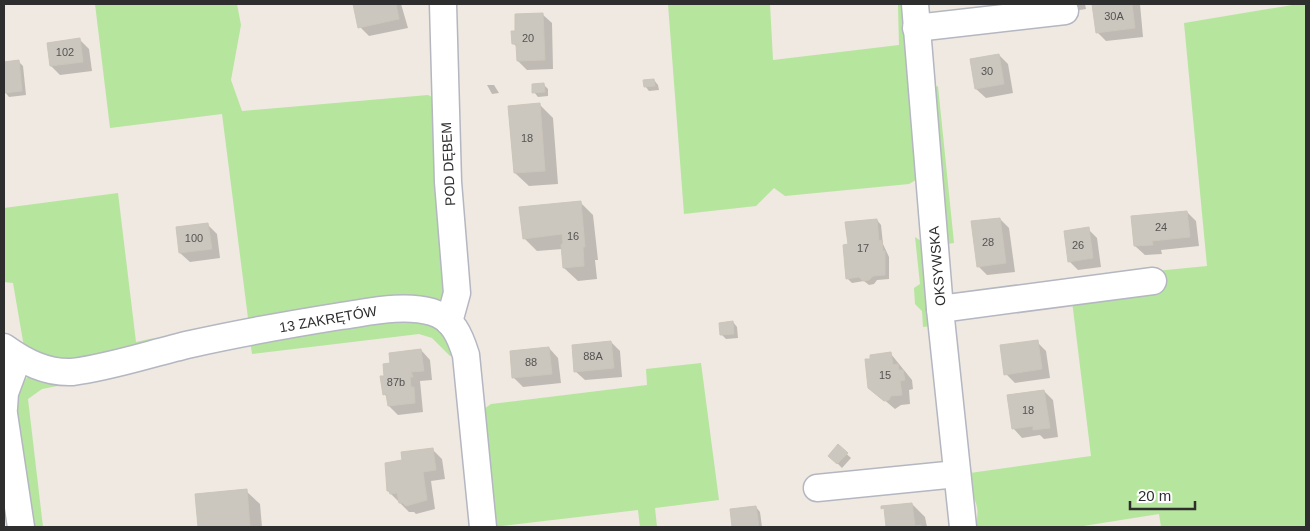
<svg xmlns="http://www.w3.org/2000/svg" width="1310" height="531" viewBox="0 0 1310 531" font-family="Arial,sans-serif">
<rect width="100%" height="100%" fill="#efe9e1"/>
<g fill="#b6e59e">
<path d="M95,4H237L241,25L231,80L242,111L428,95L436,99L446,294L438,301L228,329L227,323L248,318L222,114L110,128Z"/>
<path d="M668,4H770L773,60L899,45L898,4H908L919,178L909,184L785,196L774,188L756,206L684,214Z"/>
<path d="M1298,4H1306V527H1161L1159,514L1077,527H975C984,497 966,496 963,474L1091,456L1072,301L1156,271L1207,266L1184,23Z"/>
<path d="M938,86L954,243L940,245L927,90Z"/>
<path d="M118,193L136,342L154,338L136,348L56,364L24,347L13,283L4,282V208Z"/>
<path d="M915,237L924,243L931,326L923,327L922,311L915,304L914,288L920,284Z"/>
<path d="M392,316L438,325L457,355L450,356L432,338L419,334L252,354L250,340Z"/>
<path d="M152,361L154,367L42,389L28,399L43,527H26L10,411L18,385L27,378Z"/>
<path d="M701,363L719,500L655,508L657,527H640L638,510L493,527L481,411L491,404L647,385L646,369Z"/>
</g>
<g fill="#0003">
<path d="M354,4H401L408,28L369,36L360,27Z"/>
<path d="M1068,4H1085L1086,9L1073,11Z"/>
<path d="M1094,4H1140L1143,37L1106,41L1097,32Z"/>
<path d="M542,14L552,23L553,69L527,70L518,61V48L513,43L517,32Z"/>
<path d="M80,40L89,49L92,71L60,75L51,66Z"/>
<path d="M999,55L1008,64L1013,93L986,98L976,89Z"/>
<path d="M19,62L23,66L26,95L9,97L5,92L4,63Z"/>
<path d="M654,80L658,85L659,90L649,91L645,86Z"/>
<path d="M543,84L548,89V96L538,97L534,92Z"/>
<path d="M487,85H494L499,93L492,94Z"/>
<path d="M540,105L553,118L558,184L529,186L515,173Z"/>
<path d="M580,202L593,215L598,260H595L597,279L578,281L564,268L562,249L537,251L524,238Z"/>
<path d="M1187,212L1196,221L1199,246L1161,250L1162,254L1145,255L1135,246Z"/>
<path d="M1000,219L1009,228L1015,272L987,275L978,266Z"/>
<path d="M877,220L881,225L883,244L889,257V279L877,280L874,284L869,285L864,281L852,283L847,278L849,245Z"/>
<path d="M208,225L217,234L220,258L190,262L180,253Z"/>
<path d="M1088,229L1097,238L1101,267L1078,270L1069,261Z"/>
<path d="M733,322L737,327L738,338L726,339L721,334Z"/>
<path d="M611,342L620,351L622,377L585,380L575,371Z"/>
<path d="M1037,342L1046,351L1050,378L1015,383L1006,374Z"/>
<path d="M549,348L558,358L561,383L523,387L513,377Z"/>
<path d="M421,350L430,360L432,380L420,381L423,412L398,415L389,406L388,398L384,394L392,364Z"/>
<path d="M891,354L912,380L913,389L909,390L910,404L901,405L895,409L869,387Z"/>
<path d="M1044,391L1053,400L1058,437L1044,439L1040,435L1022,438L1013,428Z"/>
<path d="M838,446L851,458L842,468L829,455Z"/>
<path d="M433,450L442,459L445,479L431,481L435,509L416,514L414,512H409L388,491L404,462Z"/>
<path d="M246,491L260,504L262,527H199L196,495Z"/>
<path d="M912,504L925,517L927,527H887L885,507Z"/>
<path d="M756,507L760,512L762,527H734L732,510Z"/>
</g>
<g fill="#cbc7bf" stroke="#cbc5ba">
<path d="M353,4H396L399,19L358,28Z"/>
<path d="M1092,4H1132L1135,28L1096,33Z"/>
<path d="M543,13L545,60L517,61L516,44H512L511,31H515V14Z"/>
<path d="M80,38L83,62L50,66L47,43Z"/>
<path d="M999,54L1004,84L975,89L970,59Z"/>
<path d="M19,60L22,91L4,93V62Z"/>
<path d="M654,79L655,86L644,87L643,80Z"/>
<path d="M544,83L545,92L532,93V84Z"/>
<path d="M540,103L545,171L514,173L508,106Z"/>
<path d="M581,201L585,247H583L584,266L563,268L561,245L563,243L562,234L523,239L519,207Z"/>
<path d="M1187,211L1190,237L1152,241L1153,245L1134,246L1131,216Z"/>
<path d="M1000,218L1006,263L977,267L971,221Z"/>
<path d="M877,219L879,241L882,240L883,251H885V275L873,276L869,280L863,281L859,277L846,279L843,245L848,244L845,222Z"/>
<path d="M208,223L212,249L179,253L176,227Z"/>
<path d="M1089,227L1093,258L1068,262L1064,231Z"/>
<path d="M733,321L734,334L720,335L719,323Z"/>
<path d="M1038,340L1042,369L1004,375L1000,345Z"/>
<path d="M611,341L614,368L574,372L572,345Z"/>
<path d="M549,347L552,374L512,378L510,351Z"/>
<path d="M421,349L424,371L411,372L413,377H410L411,387H414L415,403L388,406L386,394L383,395L380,376H384L383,364L390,363L389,353Z"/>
<path d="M891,352L893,365L898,364L899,370H903L905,380L900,381L902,395L891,396L889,400L884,401L868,388L865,359H870V355Z"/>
<path d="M1044,390L1050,428L1033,430V426L1012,429L1007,395Z"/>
<path d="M838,444L848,453L837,464L828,456Z"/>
<path d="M433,448L436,470L423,472L427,500L406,506L403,503H399L397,493L390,494L389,491H387L385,463L402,460L401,452Z"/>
<path d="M247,489L250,527H198L195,494Z"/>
<path d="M912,503L915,526L921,525V527H886L884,508L881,509V506Z"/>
<path d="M756,506L759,527H732L730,509Z"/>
</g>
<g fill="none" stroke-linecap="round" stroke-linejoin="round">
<g stroke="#b4b7c1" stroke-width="29">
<g id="minor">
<path d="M443,4L448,182L457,293L449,322"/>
<path d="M915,4L940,309L963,527"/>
<path d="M916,28L1065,11"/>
<path d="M940,309L1153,281"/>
<path d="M4,347C25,362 46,373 72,372C112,367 152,353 191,344C240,333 291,324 341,316C370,312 403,304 432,312C453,318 460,336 466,355L483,527"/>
<path d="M4,408L5,393L18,358"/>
<path d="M4,414L21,527"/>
<path d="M817,488L957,474"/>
</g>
</g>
<use href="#minor" stroke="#fff" stroke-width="26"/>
</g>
<g text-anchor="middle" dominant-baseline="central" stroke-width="4.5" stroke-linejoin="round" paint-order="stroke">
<g font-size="11" fill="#555452">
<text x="1114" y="16">30A</text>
<text x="528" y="38">20</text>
<text x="65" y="52">102</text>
<text x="987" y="71">30</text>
<text x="527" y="138">18</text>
<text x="1161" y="227">24</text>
<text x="573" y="236">16</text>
<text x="194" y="238">100</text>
<text x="988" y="242">28</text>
<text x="1078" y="245">26</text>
<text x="863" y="248">17</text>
<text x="593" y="356">88A</text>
<text x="531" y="362">88</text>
<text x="885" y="375">15</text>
<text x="396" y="382">87b</text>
<text x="1028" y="410">18</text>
</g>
<g font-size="14" fill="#2e2e2e" stroke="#fff">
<text transform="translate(448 164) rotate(-93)">POD DĘBEM</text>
<text transform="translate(937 266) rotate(-95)">OKSYWSKA</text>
<text transform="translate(328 319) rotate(-10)">13 ZAKRĘTÓW</text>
</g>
</g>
<rect width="1310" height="531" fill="none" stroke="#2e2e2e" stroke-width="10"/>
<path d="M1130 501v8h65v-8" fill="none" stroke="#2e2e2e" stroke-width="2.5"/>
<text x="1138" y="501" font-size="15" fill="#2e2e2e" stroke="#ffffff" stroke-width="4" paint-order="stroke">20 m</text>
</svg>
